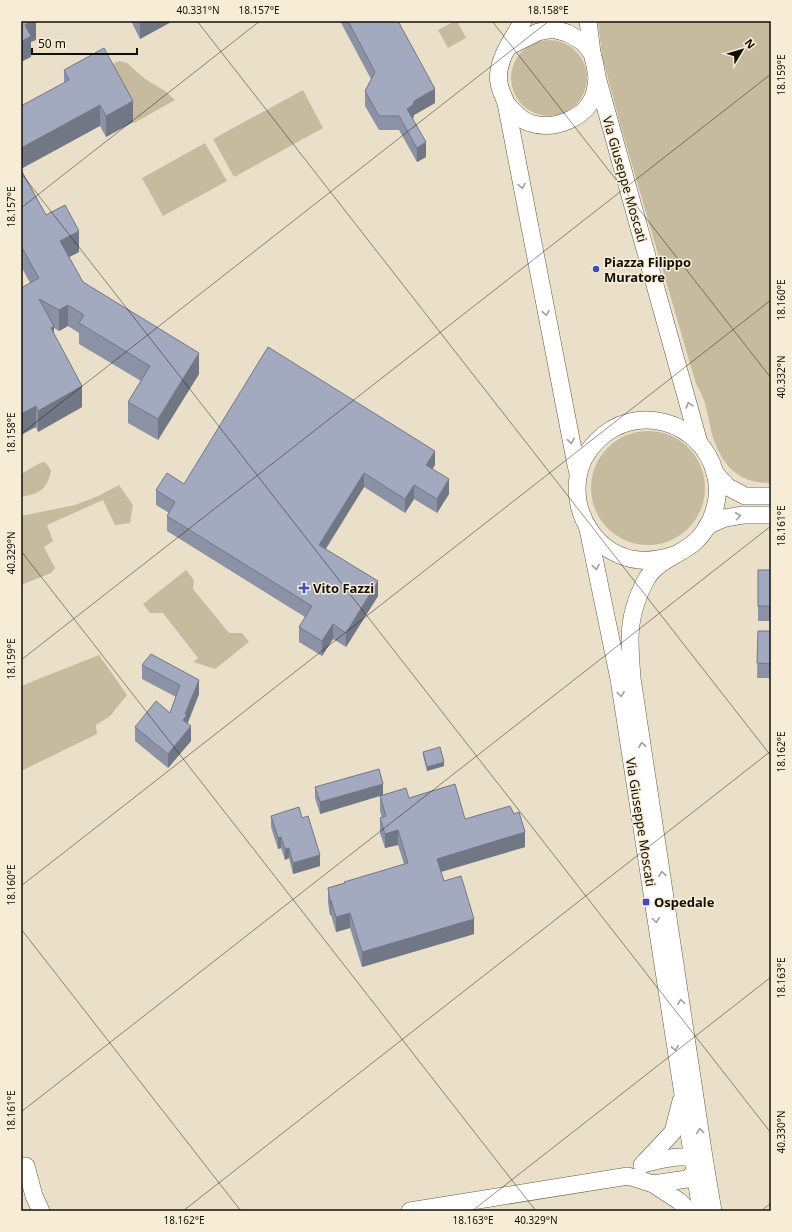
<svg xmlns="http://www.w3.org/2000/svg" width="792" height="1232" viewBox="0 0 792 1232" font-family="'Noto Sans',sans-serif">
<rect width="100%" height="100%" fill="#eae0c9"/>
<g fill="#c7bb9f">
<path d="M455,21H457L466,38L448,48L438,30Z"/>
<path d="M598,21H771V483C741,483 726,470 715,443C709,429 709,412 703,398C701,393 699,388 696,384L621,127L602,56Z"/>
<circle cx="549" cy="78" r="38"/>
<path d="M119,61L127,63L145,79L165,91L175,100L134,123L105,73L109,66Z"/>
<path d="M303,90L323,128L234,177L213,139Z"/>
<path d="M205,143L227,181L163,216L142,178Z"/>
<circle cx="648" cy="488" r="57"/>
<path d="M45,462L51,470C48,489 39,494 21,497V474L40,463Z"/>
<path d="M119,485L133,505L130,523L115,525L103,500L47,525L53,541L44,547L55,568L51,573L21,585V516L75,505L98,496Z"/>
<path d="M186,570L194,580L193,589L229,633H242L249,642L215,669L193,662L198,658L163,613H150L143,604Z"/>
<path d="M99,655L127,695L110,716L96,725L97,734L21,771V686Z"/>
</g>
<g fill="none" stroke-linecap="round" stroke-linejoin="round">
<g stroke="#645b47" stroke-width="18">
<g id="minor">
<path d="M523,21C513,38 495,62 499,83C500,90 504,97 506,103L576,465L578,473"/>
<path d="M588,21L592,53L595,65L597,77L699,443"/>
<path d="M508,47L538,32L553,29L567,33L583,42L592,53"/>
<path d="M506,103C513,111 520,120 530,123C554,131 588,118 595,92C596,88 596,83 597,79"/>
<path d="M715,473L728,487L745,496H771"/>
<path d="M707,526L725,518L743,515H771"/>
<path d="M588,529L619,679L701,1211"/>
<path d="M677,554C664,558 653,561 639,560C598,556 572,516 578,477C580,463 587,451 597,441C635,402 701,420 715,473C722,497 713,525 695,542C680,555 658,560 647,578C637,596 630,618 630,639C630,652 631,665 632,678L705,1164L713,1211"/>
<path d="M643,1164C656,1161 670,1156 684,1157C692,1157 699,1161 705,1164L687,1179L653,1184"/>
<path d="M642,1165L673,1132L681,1101"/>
<path d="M26,1166L34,1196L41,1211"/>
<path d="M410,1211L628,1176L653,1184L679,1201L689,1211"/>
</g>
</g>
<use href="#minor" stroke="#fff" stroke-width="17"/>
</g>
<g fill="#8c92a5">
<path d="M131,21H171V22L140,39Z"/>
<path d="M340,21H398L435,103L414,115L413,119L426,157L417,162L399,130H379L365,106V91L371,79Z"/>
<path d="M64,70L133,122L106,137L100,126L64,82Z"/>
<path d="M21,170L46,215L79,252L69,257L83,282L199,374L158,440L128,423V402L141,381L79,344V333L68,326L59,331L54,328V334L82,407L38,432L36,427L30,283L21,266Z"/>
<path d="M435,465L432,469L449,494L437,513L414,499L405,513L364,487L326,549L378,596L346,647L333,639L322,656L299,642V627L305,617L167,531V516L169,513L156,505V490L184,484Z"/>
<rect x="758" y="570" width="13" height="51"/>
<path d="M758,631H771V678H757Z"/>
<path d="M142,665L199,694L187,724L191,741L168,768L135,741V727L170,713L176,697L142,679Z"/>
<path d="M423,752L444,766L427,771L423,756Z"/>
<path d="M315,787L383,795L320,814L315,798Z"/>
<path d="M380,796L409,798L465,819L525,847L441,872L444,881L474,934L362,967L350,928L336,932L331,915H330L328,903V888L404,864L398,845L385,848L380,833V818H382L380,811Z"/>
<path d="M271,816L302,818L320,866L293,874L289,858L285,860L281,848L278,849L271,827Z"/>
</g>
<g fill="#727786">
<path d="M32,21H36V40L31,42V57L21,62V42L25,25Z"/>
<path d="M146,21H171V22L140,39V24Z"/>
<path d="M435,89V103L414,115L413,119L407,123V109L414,101Z"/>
<path d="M133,101V122L106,137V116Z"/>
<path d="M100,105V126L21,169V148Z"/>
<path d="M426,142V157L417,162V148Z"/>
<path d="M79,231V252L60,262V241Z"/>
<path d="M68,305V326L59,331V310Z"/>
<path d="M54,326V347L51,328Z"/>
<path d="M199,353V374L158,440V419Z"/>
<path d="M82,386V407L38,432V411Z"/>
<path d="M36,406V427L21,435V414Z"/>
<path d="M435,451V465L426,479V465Z"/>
<path d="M364,473V487L319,559V545Z"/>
<path d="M449,479V494L437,513V499Z"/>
<path d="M414,485V499L405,513V499Z"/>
<path d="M378,581V596L346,647V633Z"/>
<path d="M333,624V639L322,656V641Z"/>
<path d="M199,680V694L187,725L183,720Z"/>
<path d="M191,726V741L168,768V754Z"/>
<path d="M444,762V766L427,771V767Z"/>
<path d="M383,784V795L320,814V802Z"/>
<path d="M398,830V845L385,848V834Z"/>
<path d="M525,832V847L437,873V859Z"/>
<path d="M281,837V848L278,849V838Z"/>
<path d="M289,848V858L285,860V849Z"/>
<path d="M320,855V866L293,874V863Z"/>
<path d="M331,900V915H330V901Z"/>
<path d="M350,913V928L336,932V917Z"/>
<path d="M474,919V934L362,967V952Z"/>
</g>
<g fill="#a3aac0" stroke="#727786">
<path d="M21,21H32L25,25L31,36L21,42Z"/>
<path d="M138,21H146L140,24Z"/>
<path d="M348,21H398L435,89L414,101L413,105L407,109L426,142L417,148L399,116H379L365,91L375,72Z"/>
<path d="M104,48L133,101L106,116L100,105L21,148V106L69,80L64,70Z"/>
<path d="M21,170L46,215L65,205L79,231L60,241L83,282L199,353L158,419L128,402L150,366L79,323L84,315L68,305L59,310L39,299L54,326L51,328L82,386L38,411L36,406L21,414V288L39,278L21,246Z"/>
<path d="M268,347L435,451L426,465L449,479L437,499L414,485L405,499L364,473L319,545L378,581L346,633L333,624L322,641L299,627L312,606L167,516L175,502L156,490L167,473L184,484Z"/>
<rect x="758" y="570" width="13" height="36"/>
<path d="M758,631H771V664L757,663Z"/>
<path d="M151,654L199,680L185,714L187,715L183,720L191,726L168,754L135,727L156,701L170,713L180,685L142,665Z"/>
<path d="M440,747L444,762L427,767L423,752Z"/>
<path d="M379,769L383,784L320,802L315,787Z"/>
<path d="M455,784L465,819L510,806L514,814L519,812L525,832L437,859L444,881L461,876L474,919L362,952L350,913L336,917L331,900L330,901L328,888L345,883L344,882L408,863L398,830L385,834L380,818L386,816L380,796L406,788L409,798Z"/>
<path d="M299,807L302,818L308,816L320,855L293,863L289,848L285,849L281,837L278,838L271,816Z"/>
</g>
<defs><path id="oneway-chevron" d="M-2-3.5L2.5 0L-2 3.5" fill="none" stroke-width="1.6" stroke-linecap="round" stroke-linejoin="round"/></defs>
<g stroke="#a09f9c">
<use href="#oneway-chevron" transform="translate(522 186) rotate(79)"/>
<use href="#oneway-chevron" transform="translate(546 313) rotate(79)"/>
<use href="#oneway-chevron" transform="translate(689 405) rotate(-106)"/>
<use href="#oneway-chevron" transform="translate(571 441) rotate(79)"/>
<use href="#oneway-chevron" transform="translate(738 516) rotate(-8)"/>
<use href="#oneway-chevron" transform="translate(596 567) rotate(79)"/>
<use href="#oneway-chevron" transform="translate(621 694) rotate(81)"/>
<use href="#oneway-chevron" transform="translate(642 745) rotate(-99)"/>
<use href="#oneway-chevron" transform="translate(662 874) rotate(-99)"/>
<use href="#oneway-chevron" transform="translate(656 920) rotate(82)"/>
<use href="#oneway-chevron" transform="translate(681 1002) rotate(-98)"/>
<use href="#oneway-chevron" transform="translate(675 1048) rotate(81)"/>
<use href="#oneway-chevron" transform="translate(700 1131) rotate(-98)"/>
</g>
<path fill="none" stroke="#120f07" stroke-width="1" stroke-opacity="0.45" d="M197,21L771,756M492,21L771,378M21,173L771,1133M21,208L260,21M21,434L549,21M21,551L536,1211M21,660L771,74M21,886L771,300M21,929L241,1211M21,1112L771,526M183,1211L771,751M472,1211L771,977M761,1211L771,1203"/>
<g fill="#3d4cc0" stroke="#f7edd6" stroke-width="1.5">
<circle cx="596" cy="269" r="4"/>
<path d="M302 582h4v4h4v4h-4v4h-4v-4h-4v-4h4z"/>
<rect x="642" y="898" width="8" height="8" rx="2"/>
</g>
<g text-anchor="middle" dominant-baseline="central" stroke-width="3" stroke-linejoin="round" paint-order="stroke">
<g font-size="13" fill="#120f07" stroke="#f7edd6">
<text transform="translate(625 179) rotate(74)">Via Giuseppe Moscati</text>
<text transform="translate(641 822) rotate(81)">Via Giuseppe Moscati</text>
</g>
<g font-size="13" font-weight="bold" fill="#120f07" stroke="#f7edd6" text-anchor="start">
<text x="604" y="262">Piazza Filippo<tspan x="604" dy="15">Muratore</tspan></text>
<text x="313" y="588">Vito Fazzi</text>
<text x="654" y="902">Ospedale</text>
</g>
</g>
<rect width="792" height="1232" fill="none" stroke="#f7edd6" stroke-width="44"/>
<g transform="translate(742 50) rotate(52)" stroke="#f7edd6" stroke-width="3" paint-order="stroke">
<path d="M0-3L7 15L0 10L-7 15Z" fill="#120f07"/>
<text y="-6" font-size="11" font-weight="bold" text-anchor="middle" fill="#120f07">N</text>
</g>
<path d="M32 48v6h105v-6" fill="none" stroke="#120f07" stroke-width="2"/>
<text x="38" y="48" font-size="12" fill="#120f07" stroke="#f7edd6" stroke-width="3" paint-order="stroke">50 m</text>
<rect x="22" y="22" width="748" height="1188" fill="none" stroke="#120f07" stroke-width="1.5"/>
<g font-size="10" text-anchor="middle" fill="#120f07">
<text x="198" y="14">40.331°N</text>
<text x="259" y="14">18.157°E</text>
<text x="548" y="14">18.158°E</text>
<text transform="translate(781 75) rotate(-90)" y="4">18.159°E</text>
<text transform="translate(11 207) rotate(-90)" y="4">18.157°E</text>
<text transform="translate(781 300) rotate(-90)" y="4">18.160°E</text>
<text transform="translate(781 377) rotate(-90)" y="4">40.332°N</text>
<text transform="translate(11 433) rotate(-90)" y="4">18.158°E</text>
<text transform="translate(781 526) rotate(-90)" y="4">18.161°E</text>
<text transform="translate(11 553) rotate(-90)" y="4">40.329°N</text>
<text transform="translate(11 659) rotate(-90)" y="4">18.159°E</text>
<text transform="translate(781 752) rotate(-90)" y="4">18.162°E</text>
<text transform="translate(11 885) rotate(-90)" y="4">18.160°E</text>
<text transform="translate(781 978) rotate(-90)" y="4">18.163°E</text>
<text transform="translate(11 1111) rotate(-90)" y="4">18.161°E</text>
<text transform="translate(781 1132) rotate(-90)" y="4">40.330°N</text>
<text x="184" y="1224">18.162°E</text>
<text x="473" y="1224">18.163°E</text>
<text x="536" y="1224">40.329°N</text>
</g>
</svg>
